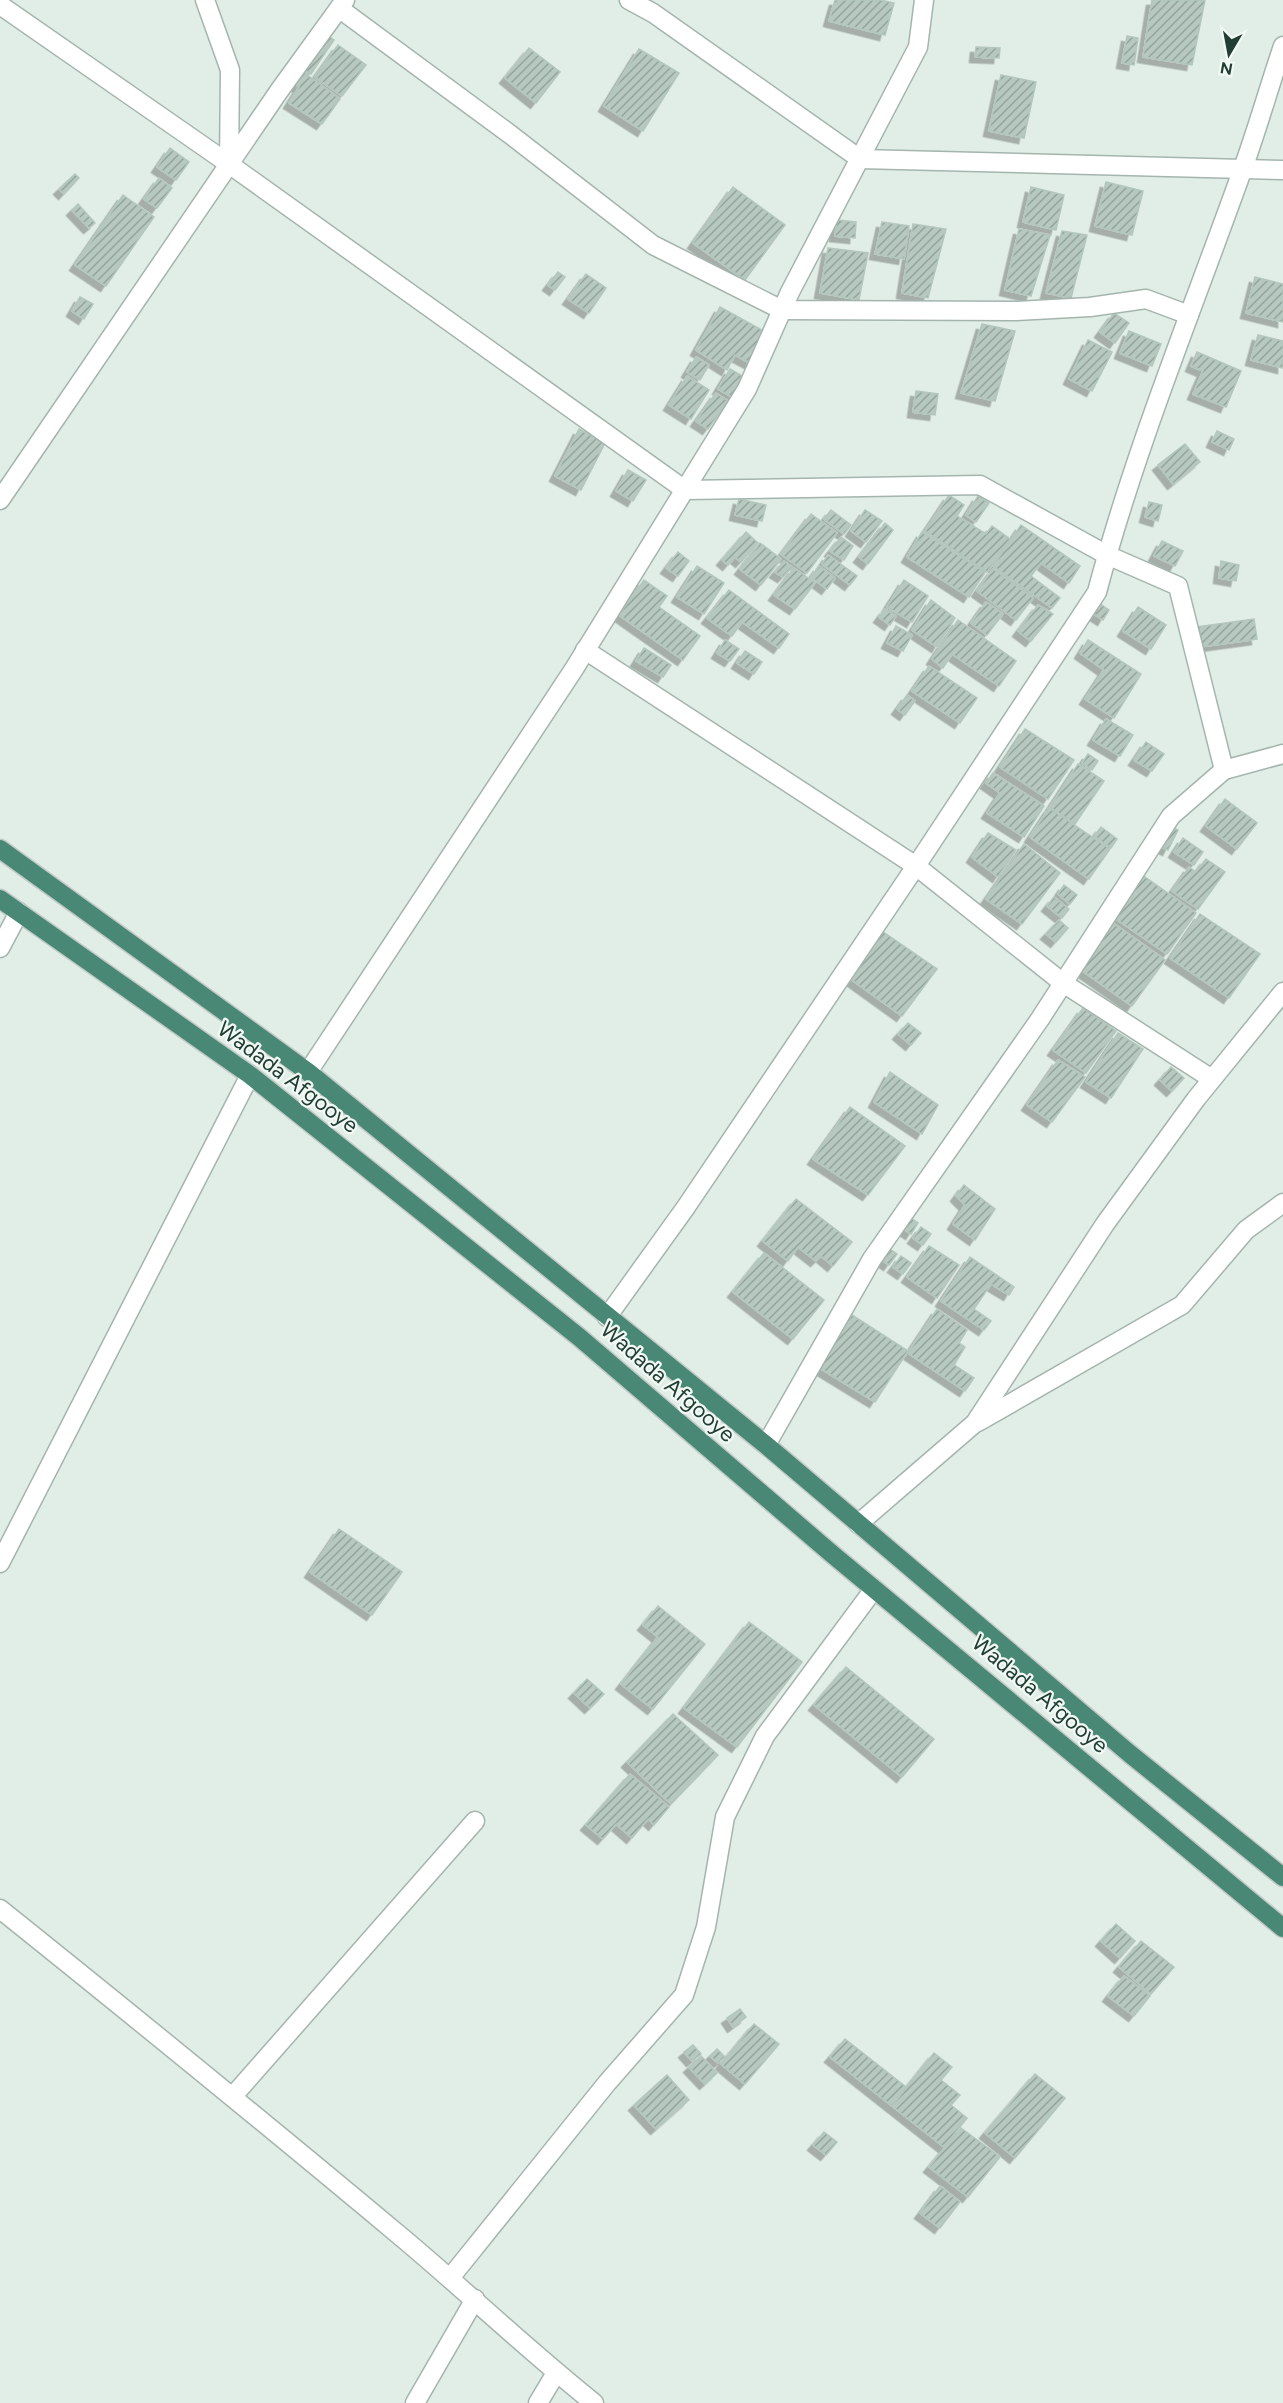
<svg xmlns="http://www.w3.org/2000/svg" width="1283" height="2403" viewBox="0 0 1283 2403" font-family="Figtree,sans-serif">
<defs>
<pattern id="building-hatch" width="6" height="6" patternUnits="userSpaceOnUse" patternTransform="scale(1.5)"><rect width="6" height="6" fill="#b7c8c0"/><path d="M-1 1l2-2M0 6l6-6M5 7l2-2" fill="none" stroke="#94a49d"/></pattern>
<filter id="shadow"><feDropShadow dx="-5.5" dy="5.5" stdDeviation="0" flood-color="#0004"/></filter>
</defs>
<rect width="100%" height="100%" fill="#e1ede7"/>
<g fill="url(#building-hatch)" stroke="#b3c7bd" stroke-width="1.5" filter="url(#shadow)">
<path d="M835,0H880L894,3L885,35L829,21Z"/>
<path d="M1152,0H1205L1192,65L1143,57Z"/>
<path d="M325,34L334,40L311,74L302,69Z"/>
<path d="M1127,36L1138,38L1134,65L1122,63Z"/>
<path d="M338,45L366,65L342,96L315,77Z"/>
<path d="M976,47L1000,48L999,58L975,57Z"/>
<path d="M529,48L560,72L536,103L505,78Z"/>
<path d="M639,49L679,73L643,131L604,106Z"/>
<path d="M299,69L340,99L322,124L289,103L299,87L290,81Z"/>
<path d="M1001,75L1036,82L1024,138L989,131Z"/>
<path d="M170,148L189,162L176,180L157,167Z"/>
<path d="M75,174L79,178L64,194L59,189Z"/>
<path d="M159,178L172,188L157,208L144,199Z"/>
<path d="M1106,182L1143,191L1132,235L1095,226Z"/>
<path d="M733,187L785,225L745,280L693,243Z"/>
<path d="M1031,187L1064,195L1056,230L1023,222Z"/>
<path d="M123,195L154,217L106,286L75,265Z"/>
<path d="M78,204L95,223L89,228L72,210Z"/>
<path d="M837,220L856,222L855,238L835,236Z"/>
<path d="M882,222L909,226L904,259L875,254Z"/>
<path d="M913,224L946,229L928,298L902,293Z"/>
<path d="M1019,229L1050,235L1031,296L1005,290Z"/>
<path d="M1062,231L1087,235L1071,298L1046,293Z"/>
<path d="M828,248L868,253L859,300L820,293Z"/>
<path d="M558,272L565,277L555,290L548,285Z"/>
<path d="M586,274L606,288L589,313L568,299Z"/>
<path d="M1255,277L1283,284V322L1246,313Z"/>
<path d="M80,297L93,304L84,319L72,311Z"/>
<path d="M720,307L769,334L752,364L735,355L727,370L696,350Z"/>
<path d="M1114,313L1129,323L1115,343L1100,332Z"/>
<path d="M982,324L1015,331L995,401L961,393Z"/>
<path d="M1129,331L1161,344L1152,366L1120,353Z"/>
<path d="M1258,335L1283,341V368L1251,360Z"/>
<path d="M1088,340L1112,352L1092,391L1069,379Z"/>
<path d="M1197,352L1241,371L1226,407L1193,394L1203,371L1191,366Z"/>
<path d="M696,357L709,365L700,380L687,372Z"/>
<path d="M730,369L744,377L732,397L718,389Z"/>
<path d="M687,376L709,390L691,419L669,405Z"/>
<path d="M916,391L938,394L935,415L913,412Z"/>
<path d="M716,393L728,401L708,429L696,421Z"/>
<path d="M579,429L605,443L581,490L555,476Z"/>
<path d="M1217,431L1234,439L1229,450L1212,442Z"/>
<path d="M1185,444L1200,462L1173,484L1158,465Z"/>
<path d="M628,470L646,480L633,501L616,491Z"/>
<path d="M949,495L964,505L957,516L986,534L992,526L1010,539L987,572L925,531Z"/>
<path d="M978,496L989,503L976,522L966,515Z"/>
<path d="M739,499L766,505L762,521L735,515Z"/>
<path d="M1149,502L1162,505L1158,521L1145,517Z"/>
<path d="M831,510L851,525L844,534L824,519Z"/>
<path d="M865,510L882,521L866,542L851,531Z"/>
<path d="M811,514L837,533L807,573L781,554Z"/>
<path d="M885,523L893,530L868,564L859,557Z"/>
<path d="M1021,525L1080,566L1069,583L1041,563L1031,576L1060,598L1052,608L993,566Z"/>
<path d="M746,532L758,543L741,562L735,557L728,565L722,560Z"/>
<path d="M922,532L985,572L969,597L907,557Z"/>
<path d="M841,537L853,546L844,560L830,551Z"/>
<path d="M1162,541L1183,551L1175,566L1154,556Z"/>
<path d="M760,543L781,559L761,585L740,569Z"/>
<path d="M678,552L689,561L678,576L666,568Z"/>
<path d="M828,555L857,576L850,585L822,564Z"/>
<path d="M784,561L792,567L783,577L775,572Z"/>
<path d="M1221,561L1239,565L1236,581L1219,578Z"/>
<path d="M697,566L724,583L704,614L677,597Z"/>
<path d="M819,566L835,578L827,589L811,577Z"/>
<path d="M794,568L815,583L795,609L774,595Z"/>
<path d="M993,569L1033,598L1016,620L977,591Z"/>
<path d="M644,580L667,596L659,607L700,636L683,660L619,615Z"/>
<path d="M904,580L928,596L912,622L887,607Z"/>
<path d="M729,590L789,634L779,648L742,622L732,636L707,618Z"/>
<path d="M931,600L955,618L937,647L912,630Z"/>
<path d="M1096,601L1109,610L1103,620L1089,611Z"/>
<path d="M986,602L1003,614L987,635L971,623Z"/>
<path d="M1038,605L1053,614L1031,641L1018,631Z"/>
<path d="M1138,607L1166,625L1151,649L1123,631Z"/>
<path d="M885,609L896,616L890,625L879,617Z"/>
<path d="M1254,619L1257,639L1200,647L1197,627Z"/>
<path d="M958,620L1016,661L999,686L952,654L943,668L932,659Z"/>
<path d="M896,626L912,635L903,651L887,643Z"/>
<path d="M725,640L739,649L730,661L717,653Z"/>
<path d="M1088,640L1141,674L1114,718L1085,699L1104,670L1080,653Z"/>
<path d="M644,648L671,665L663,677L636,661Z"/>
<path d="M745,651L762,662L754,674L737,663Z"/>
<path d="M929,666L977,698L960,723L912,691Z"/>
<path d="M907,695L915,701L905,715L897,709Z"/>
<path d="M1106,719L1133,735L1120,756L1093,740Z"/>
<path d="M1025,729L1074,760L1048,799L1000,767Z"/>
<path d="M1146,742L1164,754L1152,771L1134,760Z"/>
<path d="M1088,754L1098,761L1092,770L1082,763Z"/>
<path d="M1078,764L1104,781L1075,824L1050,807Z"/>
<path d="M993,773L1044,806L1024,837L987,813L1000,793L986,783Z"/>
<path d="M1225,799L1257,823L1237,849L1206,826Z"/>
<path d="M1049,808L1110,849L1089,879L1030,837Z"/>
<path d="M1168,825L1178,830L1168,850L1158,845Z"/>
<path d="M1101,827L1117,839L1111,848L1094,836Z"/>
<path d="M988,833L1016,850L998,877L972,857Z"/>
<path d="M1183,838L1203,852L1194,865L1174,852Z"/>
<path d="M1024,844L1060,873L1022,924L986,899Z"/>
<path d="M1206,859L1225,872L1198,909L1172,891L1189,867L1196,872Z"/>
<path d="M1138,872L1196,913L1167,954L1109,914Z"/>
<path d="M1064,885L1077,895L1070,904L1058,894Z"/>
<path d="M1054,897L1069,909L1062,918L1047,906Z"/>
<path d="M1200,914L1260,954L1229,998L1170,958Z"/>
<path d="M1059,920L1068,928L1056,942L1046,934Z"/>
<path d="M1113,923L1165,960L1132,1006L1080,969Z"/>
<path d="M879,929L937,969L902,1016L848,977Z"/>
<path d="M1083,1008L1116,1031L1086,1073L1053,1050Z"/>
<path d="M908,1023L921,1033L911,1045L898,1034Z"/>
<path d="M1118,1033L1143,1049L1111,1098L1086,1082Z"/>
<path d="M1058,1060L1085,1077L1052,1122L1027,1105Z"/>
<path d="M1171,1067L1184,1078L1172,1091L1160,1080Z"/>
<path d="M890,1072L938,1105L922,1134L874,1102Z"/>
<path d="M850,1107L905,1146L868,1195L813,1159Z"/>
<path d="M964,1185L995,1209L975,1240L953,1224L965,1205L956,1196Z"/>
<path d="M796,1199L852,1242L833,1266L821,1256L816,1261L798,1247L788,1261L763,1241Z"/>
<path d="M908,1216L918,1223L911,1234L901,1227Z"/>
<path d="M921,1227L931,1234L923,1245L913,1238Z"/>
<path d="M929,1246L959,1265L937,1298L907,1277Z"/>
<path d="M887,1247L897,1254L889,1265L879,1258Z"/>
<path d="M764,1253L824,1300L793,1339L733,1292Z"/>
<path d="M901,1256L911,1263L903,1274L893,1267Z"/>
<path d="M970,1257L1014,1287L1009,1295L991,1284L974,1309L991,1321L984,1330L941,1301Z"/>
<path d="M937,1309L967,1330L959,1343L965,1347L954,1365L974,1378L965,1391L908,1353Z"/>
<path d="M852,1315L908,1351L875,1402L818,1367Z"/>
<path d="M339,1529L402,1572L372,1615L310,1572Z"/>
<path d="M658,1606L705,1644L653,1709L621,1684L658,1637L643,1625Z"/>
<path d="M749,1622L802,1662L737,1747L684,1708Z"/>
<path d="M846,1667L934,1739L902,1777L814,1705Z"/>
<path d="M587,1679L604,1694L590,1708L574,1693Z"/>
<path d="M673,1714L718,1755L671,1804L627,1762Z"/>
<path d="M630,1774L669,1807L654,1825L648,1819L632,1838L616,1824L603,1839L586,1825Z"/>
<path d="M1116,1924L1135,1941L1120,1958L1101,1941Z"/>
<path d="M1141,1941L1174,1967L1151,1994L1119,1967Z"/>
<path d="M1124,1976L1150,1996L1134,2016L1108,1996Z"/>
<path d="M740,2009L746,2017L733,2027L727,2018Z"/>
<path d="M754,2024L779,2044L745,2084L721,2064Z"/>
<path d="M845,2039L906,2087L892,2106L830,2057Z"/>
<path d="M693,2045L701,2054L692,2061L684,2052Z"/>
<path d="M717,2049L725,2057L718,2063L710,2056Z"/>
<path d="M934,2053L952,2067L941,2080L960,2095L951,2105L967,2118L944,2147L892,2106Z"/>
<path d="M701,2056L717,2073L705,2084L689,2067Z"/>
<path d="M1035,2074L1065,2098L1015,2158L985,2133Z"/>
<path d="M667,2075L689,2100L656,2129L634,2105Z"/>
<path d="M961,2128L1000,2157L968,2197L929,2167Z"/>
<path d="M824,2132L837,2142L826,2155L813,2145Z"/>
<path d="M940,2186L960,2202L940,2228L920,2213Z"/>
</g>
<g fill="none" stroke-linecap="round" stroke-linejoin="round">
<g stroke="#a4b5ae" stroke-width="21">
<g id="minor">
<path d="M205,0L230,70L229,164"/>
<path d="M629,0L653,13L860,159L1283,170"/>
<path d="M0,5L229,164L685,490L980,485L1107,555L1178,586L1224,770"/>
<path d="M340,9L511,135L653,245L782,310L1016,311L1090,307L1146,299L1189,315"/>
<path d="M0,500L279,91L345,0"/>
<path d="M585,650L916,866L1063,983L1212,1079"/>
<path d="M0,948L19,912"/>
<path d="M308,1072L574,669L747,389L790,292L918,47L924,0"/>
<path d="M607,1317L686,1207L916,866L1097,592C1135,449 1192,311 1242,171C1257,130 1269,87 1283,46"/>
<path d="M978,1422L1182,1305L1246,1230L1283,1203"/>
<path d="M766,1445L872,1259L1040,1019L1171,816L1224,770L1283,754"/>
<path d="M858,1524L975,1423L1105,1224L1196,1099L1283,992"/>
<path d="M0,1563L250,1075"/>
<path d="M0,1909C136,2018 271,2128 405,2240C469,2294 529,2351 594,2403"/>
<path d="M233,2096L475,1821"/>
<path d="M450,2278L607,2083L684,1995L706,1927L725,1817L765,1736L874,1589"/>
<path d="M415,2403L475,2299"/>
<path d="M538,2403L556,2373"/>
</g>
</g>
<g stroke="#c1c9c6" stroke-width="21">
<g id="trunk">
<path d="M0,849L308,1072L766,1445L1130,1754L1283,1877"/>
<path d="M0,899L250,1075L579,1337L832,1554L1283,1928"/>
</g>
</g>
<use href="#minor" stroke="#fff" stroke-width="18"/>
<use href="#trunk" stroke="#488874" stroke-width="18"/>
</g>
<g text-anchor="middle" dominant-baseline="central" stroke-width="4.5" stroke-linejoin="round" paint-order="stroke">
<g font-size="22" fill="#213e34" stroke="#f2f9f5">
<text transform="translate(288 1077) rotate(37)">Wadada Afgooye</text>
<text transform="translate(668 1382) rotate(41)">Wadada Afgooye</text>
<text transform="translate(1040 1694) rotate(40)">Wadada Afgooye</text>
</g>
</g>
<g transform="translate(1229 54) rotate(190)" stroke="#f2f9f5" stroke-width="4.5" paint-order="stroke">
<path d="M0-4.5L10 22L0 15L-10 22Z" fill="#213e34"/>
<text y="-9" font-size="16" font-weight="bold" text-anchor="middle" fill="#213e34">N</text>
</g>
</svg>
